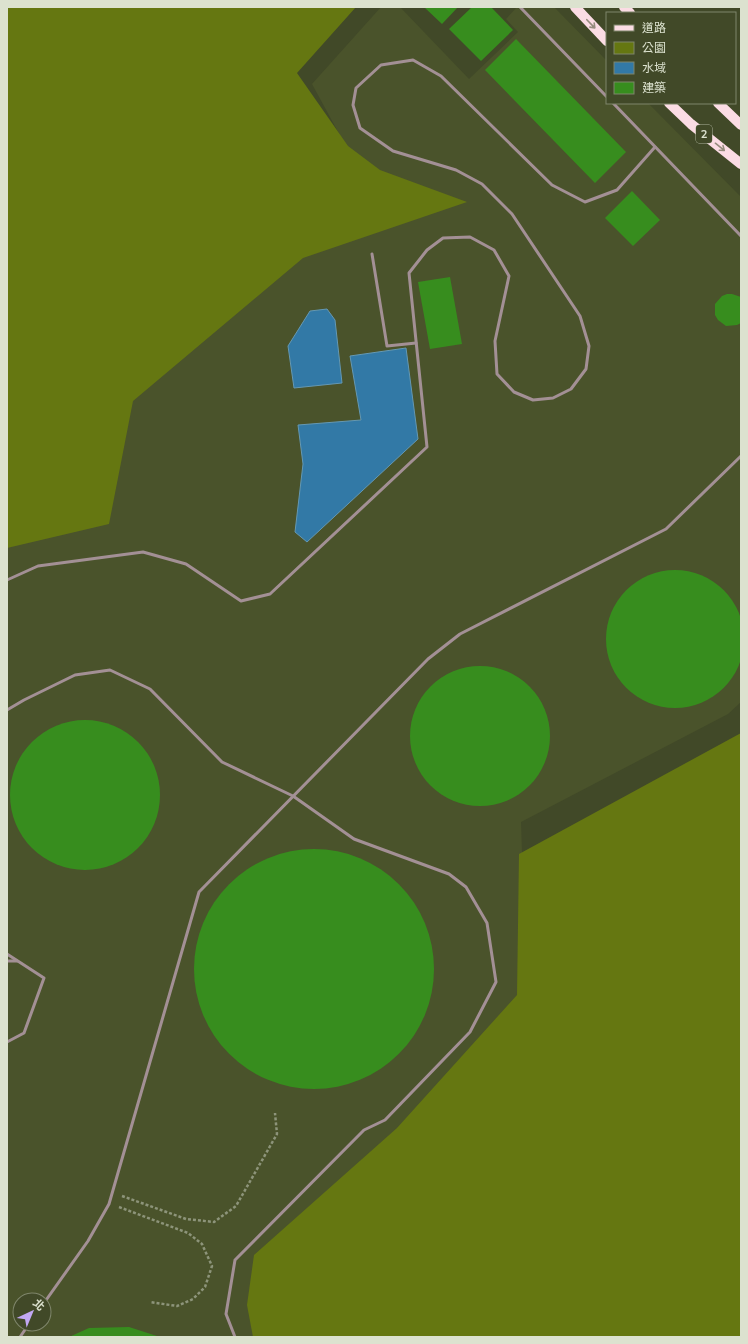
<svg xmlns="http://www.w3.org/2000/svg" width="748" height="1344" viewBox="0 0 748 1344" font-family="Mulish,'Noto Sans TC',sans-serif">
<rect width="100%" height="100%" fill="#414928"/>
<path fill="#4a532b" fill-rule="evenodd" d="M381,7H400L469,79L518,32L506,19L517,7H554L607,61V103H648L741,197V702L728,714L521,822L527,1003L263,1337H7V489L179,335L379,207L312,84ZM20,1300H44V1324H20Z"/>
<g fill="#657711">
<path d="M7,7H356L297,73L348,146L380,170L467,202L303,258L133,401L109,524L7,548Z"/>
<path d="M741,733V1337H253L247,1305L254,1255L397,1128L517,995L519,854Z"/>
</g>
<g fill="#3279a6" stroke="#6598b2">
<path d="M327,309L335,320L342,383L294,388L288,346L310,311Z"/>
<path d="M406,348L418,439L307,542L295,532L303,464L298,425L361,420L350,356Z"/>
</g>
<g fill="#378d1e">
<path d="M424,7H458L442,24Z"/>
<path d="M472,7H491L513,30L481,61L449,29Z"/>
<path d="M516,39L626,152L595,183L485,70Z"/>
<path d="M632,191L660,220L633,246L605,218Z"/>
<path d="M450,277L462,344L430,349L418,282Z"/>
<path d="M727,294H732L741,297V323L737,325L726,326L718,320L715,315V304L722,296Z"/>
<circle cx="675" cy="639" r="69"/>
<circle cx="480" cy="736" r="70"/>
<circle cx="85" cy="795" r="75"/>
<circle cx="314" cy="969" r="120"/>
<path d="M129,1327L160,1337H69L89,1328Z"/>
</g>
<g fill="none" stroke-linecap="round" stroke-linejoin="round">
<g stroke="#8d947a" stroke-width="2.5" stroke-dasharray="3 2" stroke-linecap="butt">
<path d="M122,1196L186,1219L214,1222L236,1206L277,1134L275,1113"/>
<path d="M119,1207L188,1233L202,1244L212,1266L205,1287L193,1299L177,1306L150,1302"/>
</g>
<g stroke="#a39095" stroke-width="3">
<path d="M520,7L607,97"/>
<path d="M613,103L741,236"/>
<path d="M372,254L387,346L416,343"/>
<path d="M7,580L38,566L143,552L186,564L241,601L270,594L427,447L409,273L427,250L443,238L470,237L494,250L509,276L495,341L497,374L514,392L533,400L553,398L571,389L586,369L589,346L580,316L512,214L482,184L456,170L393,151L360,128L353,105L356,88L381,65L413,60L441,76L552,185L585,202L617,190L655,147"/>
<path d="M7,710L24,700L75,675L110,670L150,689L222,762L293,796L354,839L449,874L466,887L487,923L496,982L470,1032L385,1120L364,1130L235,1260L226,1314L235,1337"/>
<path d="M7,954L44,978L24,1033L7,1042"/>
<path d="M7,961H17"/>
<path d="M44,1303L88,1241L109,1204L199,892L428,659L460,634L666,529L741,456"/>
<path d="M20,1337L29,1324"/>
</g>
<g stroke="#fbdce4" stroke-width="10">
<path d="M575,7L607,41"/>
<path d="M624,7L630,13"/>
<path d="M669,103L691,124L741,164"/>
<path d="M718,103L741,125"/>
</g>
</g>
<defs><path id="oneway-shaft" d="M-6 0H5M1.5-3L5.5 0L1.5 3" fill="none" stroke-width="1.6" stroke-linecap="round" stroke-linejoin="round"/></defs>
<g stroke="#958b7d">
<use href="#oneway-shaft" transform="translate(591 24) rotate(46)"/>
<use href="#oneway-shaft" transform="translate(720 147) rotate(39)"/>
</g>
<g text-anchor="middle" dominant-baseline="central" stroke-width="3.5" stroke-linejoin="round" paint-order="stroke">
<rect fill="#414928" stroke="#aeb49d" stroke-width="1" x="696" y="125" width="16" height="18" rx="3"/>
<g font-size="11" font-weight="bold" fill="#dce2cf">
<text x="704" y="134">2</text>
</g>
</g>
<rect width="748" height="1344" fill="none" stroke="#dce2cf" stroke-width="16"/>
<rect x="606" y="12" width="130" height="92" fill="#414928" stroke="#7f866b"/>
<rect x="614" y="25" width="20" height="6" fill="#fbdce4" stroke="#7f866b"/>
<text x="642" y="32" font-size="12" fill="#dce2cf">道路</text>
<rect x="614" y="42" width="20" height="12" fill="#657711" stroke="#7f866b"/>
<text x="642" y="52" font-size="12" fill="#dce2cf">公園</text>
<rect x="614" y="62" width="20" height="12" fill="#3279a6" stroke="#7f866b"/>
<text x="642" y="72" font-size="12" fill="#dce2cf">水域</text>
<rect x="614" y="82" width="20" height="12" fill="#378d1e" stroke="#7f866b"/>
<text x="642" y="92" font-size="12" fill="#dce2cf">建築</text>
<g transform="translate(32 1312) rotate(44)"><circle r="19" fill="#414928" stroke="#7f866b"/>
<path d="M0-3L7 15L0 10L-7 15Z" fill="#c2a8f3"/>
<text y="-6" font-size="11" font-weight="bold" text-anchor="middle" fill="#dce2cf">北</text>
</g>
</svg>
